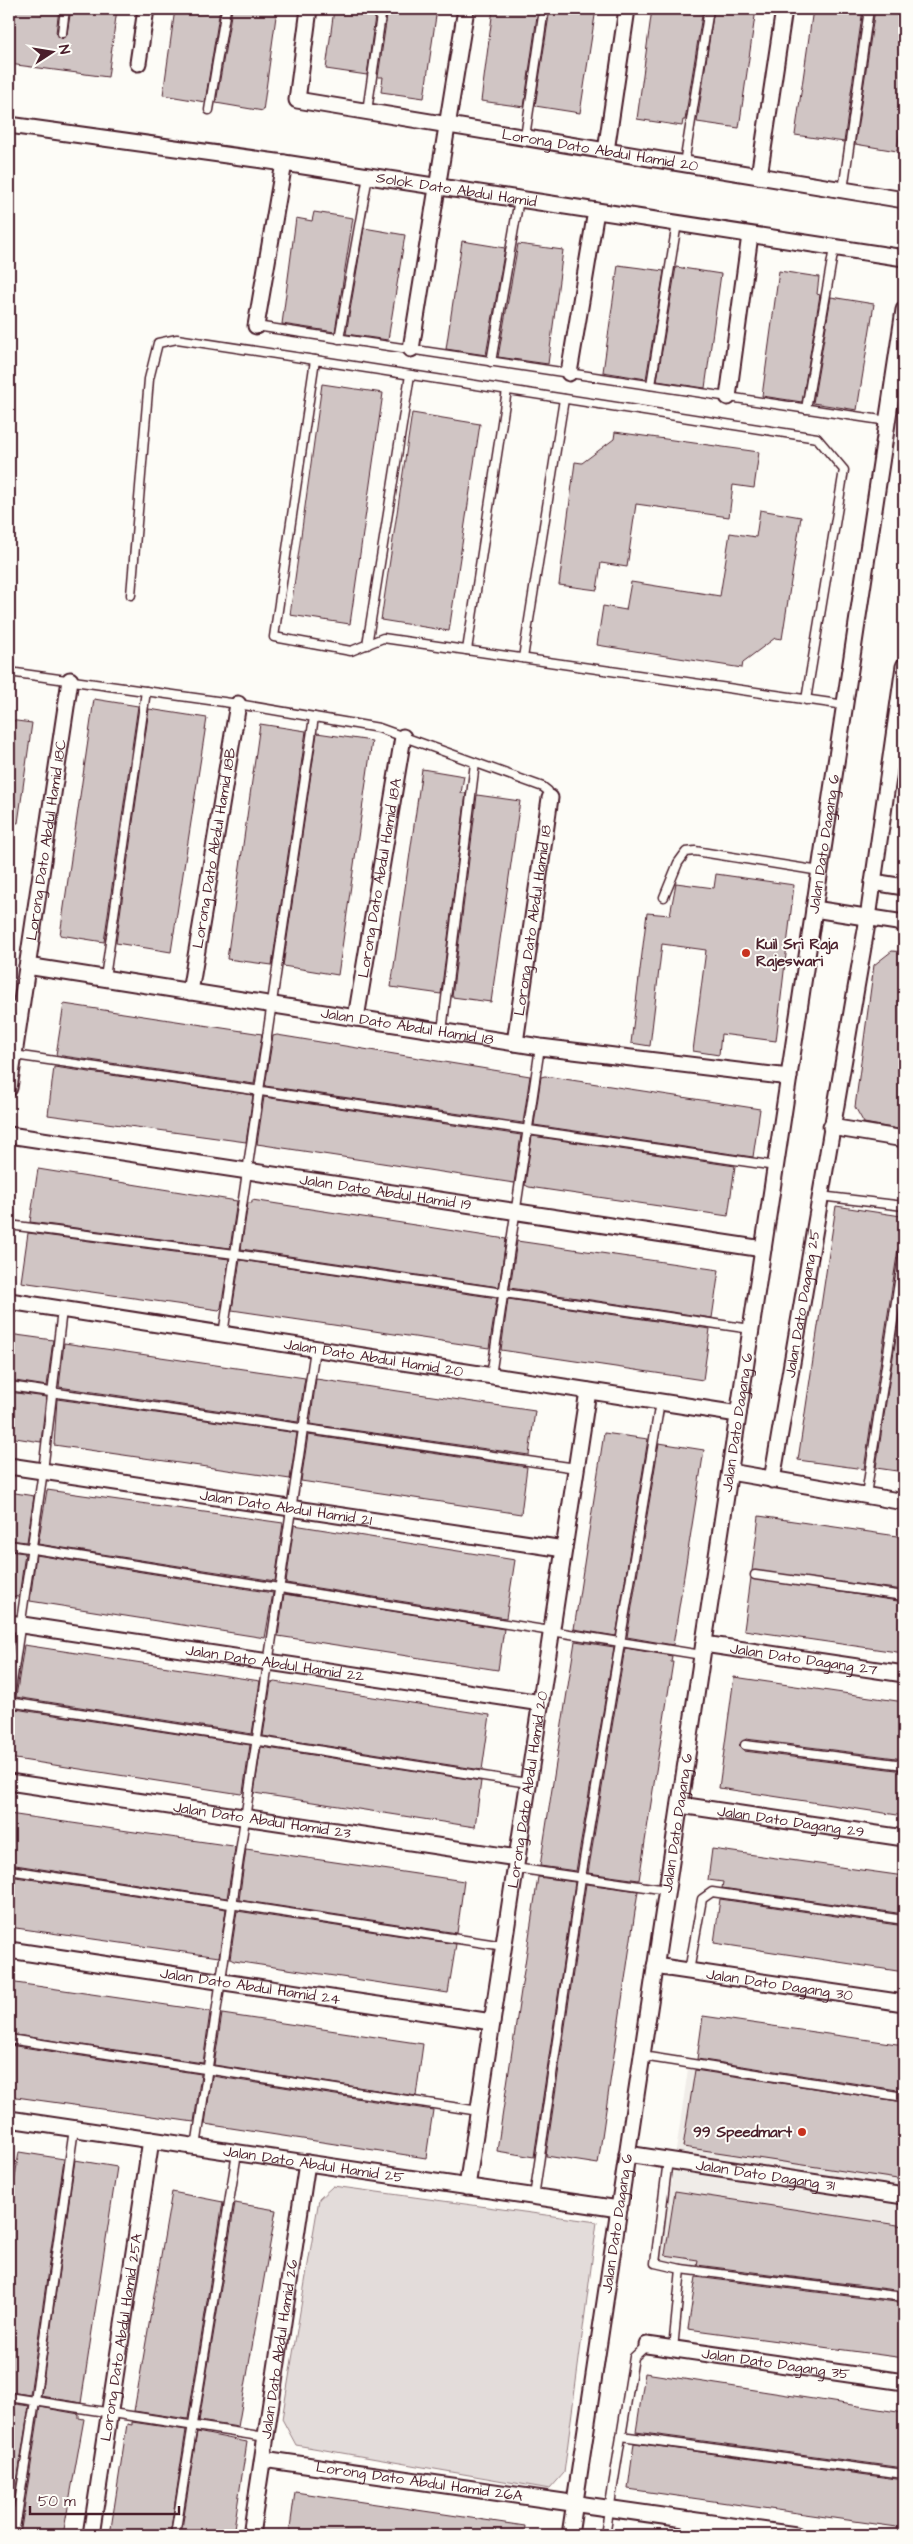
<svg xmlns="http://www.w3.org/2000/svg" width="913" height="2544" viewBox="0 0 913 2544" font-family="'Architects Daughter',sans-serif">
<rect width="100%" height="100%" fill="#fdfcf7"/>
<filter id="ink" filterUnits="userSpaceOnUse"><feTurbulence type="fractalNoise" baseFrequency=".02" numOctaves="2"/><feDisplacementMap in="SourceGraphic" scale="10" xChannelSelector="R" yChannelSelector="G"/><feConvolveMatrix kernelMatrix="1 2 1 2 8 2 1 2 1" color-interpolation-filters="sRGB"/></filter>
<g filter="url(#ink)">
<path fill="#f0ece8" d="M688,2069L904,2103V2293L684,2266L660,2260Z"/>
<path fill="#e3dcda" stroke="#967e82" d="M333,2186L597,2222L564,2473L550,2489L296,2445L282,2419L319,2199Z"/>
<g fill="#d0c5c4" stroke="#4a1f2b">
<path d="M14,9H59L56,33L62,39L67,34L71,9H117L108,77L9,64Z"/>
<path d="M175,9H220L205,102L163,95Z"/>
<path d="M232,9H277L263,111L216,103Z"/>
<path d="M334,9H376L367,75L326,69Z"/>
<path d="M388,9H437L424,98L381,92L383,77H378Z"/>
<path d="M493,9H538L524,107L481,101Z"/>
<path d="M550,9H596L580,113L535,106Z"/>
<path d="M652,9H703L685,120H683L682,126L637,119Z"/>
<path d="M714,9H756L739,128L697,122Z"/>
<path d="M813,9H863L844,142L795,135Z"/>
<path d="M875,9H904V103L897,151L855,144Z"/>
<path d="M314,212L353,218L335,332L282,324L296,218L312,221Z"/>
<path d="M364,228L405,235L388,340L346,334Z"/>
<path d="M462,241L505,248L486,355L446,349Z"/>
<path d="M518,244L563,250L548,364L498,357Z"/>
<path d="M618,265L664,271L646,379L603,372Z"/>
<path d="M676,267L721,274L705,388L657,381Z"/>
<path d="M779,271L819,277L817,294L820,295L802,402L762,396Z"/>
<path d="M831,297L874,304L857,410L813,403Z"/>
<path d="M322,384L383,393L350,624L290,615Z"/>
<path d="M412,413L480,424L449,631L381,620Z"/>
<path d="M615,432L759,452L754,488L733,485L729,517L636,504L627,567L601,563L597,590L559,585L575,462L582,463L614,439Z"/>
<path d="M760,510L801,517L782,639L775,638L743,662L742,668L597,645L603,606L626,610L631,582L720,596L730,533L756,537Z"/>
<path d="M94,699L138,706L104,942L60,935Z"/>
<path d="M149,709L207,718L171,952L116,943Z"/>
<path d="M9,720L32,723L18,823L9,822Z"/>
<path d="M260,724L306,731L272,965L227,959Z"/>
<path d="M317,733L372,741L338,975L283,966Z"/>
<path d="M422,769L464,776L461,793H466L441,994L391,987Z"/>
<path d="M477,795L520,801L491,1002L452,997Z"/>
<path d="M716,874L794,885L776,1041L721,1034L719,1055L693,1051L706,950L662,944L650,1046L631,1043L647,913L670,915L676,883L714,888Z"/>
<path d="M892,951L904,952V1130L864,1123L855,1107L874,965Z"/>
<path d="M64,1004L262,1034L254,1084L56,1055Z"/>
<path d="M277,1035L530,1076L523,1123L265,1086L273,1036Z"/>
<path d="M54,1067L253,1095L246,1142L48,1115Z"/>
<path d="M545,1076L760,1109L753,1157L534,1125L541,1077Z"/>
<path d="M264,1097L521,1135L514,1183L257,1144Z"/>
<path d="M532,1136L735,1166L728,1216L529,1187L525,1185Z"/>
<path d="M38,1169L237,1201L230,1248L30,1222Z"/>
<path d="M252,1200L506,1239L499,1287L241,1249L248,1203H252Z"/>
<path d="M836,1206L901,1216L899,1232H904V1244L898,1249L864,1469L798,1460Z"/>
<path d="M28,1233L229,1259L221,1308L219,1310L21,1282Z"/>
<path d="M517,1241L719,1270L712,1318L510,1288Z"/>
<path d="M240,1260L497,1298L489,1348L232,1310Z"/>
<path d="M904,1285V1472L876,1468Z"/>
<path d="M508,1299L710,1329L703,1380L501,1350Z"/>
<path d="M9,1334L53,1340L47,1386L9,1380Z"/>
<path d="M64,1343L305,1378L298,1422L59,1387Z"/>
<path d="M316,1379L535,1411L529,1455L310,1424Z"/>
<path d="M9,1392L46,1397L41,1442L9,1437Z"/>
<path d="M57,1399L297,1433L290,1479L54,1445Z"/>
<path d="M604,1433L648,1439L616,1636L574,1629Z"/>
<path d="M308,1435L527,1467L521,1514L301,1481Z"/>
<path d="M659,1443L704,1450L673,1645L627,1637Z"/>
<path d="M47,1490L283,1523L275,1581L38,1544Z"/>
<path d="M9,1492L34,1496L27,1542L9,1540Z"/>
<path d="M759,1516L904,1537V1590L752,1571Z"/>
<path d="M294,1525L515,1560L506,1618L286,1583Z"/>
<path d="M9,1551L25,1553L19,1597L9,1596Z"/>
<path d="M36,1555L273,1593L265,1638L30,1601Z"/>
<path d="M751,1578L904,1602V1653L744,1630Z"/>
<path d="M284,1594L504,1629L498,1670L278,1636Z"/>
<path d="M575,1641L614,1647L576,1871L540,1866Z"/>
<path d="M24,1645L260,1681L252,1734L16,1697Z"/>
<path d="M625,1648L672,1656L671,1662H673L639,1880L588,1873Z"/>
<path d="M734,1677L904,1702V1759L746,1739L739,1745L744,1751L904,1771V1816L719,1788Z"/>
<path d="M275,1682L490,1715L482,1770L263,1736L271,1683Z"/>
<path d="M15,1709L250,1745L243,1792L241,1794L9,1758Z"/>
<path d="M261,1747L481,1781L475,1827L254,1793Z"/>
<path d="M9,1814L233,1846L235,1848L227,1898L9,1864Z"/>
<path d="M246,1849L464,1881L457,1933L239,1900Z"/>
<path d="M712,1849L904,1876V1914L722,1888L723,1882L708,1880Z"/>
<path d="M9,1876L226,1909L219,1957L9,1927Z"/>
<path d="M538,1877L575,1882L534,2157L497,2151Z"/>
<path d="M586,1884L638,1891L598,2164L546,2156Z"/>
<path d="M720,1899L904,1926V1972L714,1943Z"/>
<path d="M237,1911L456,1944L448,1993L234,1961L230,1959Z"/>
<path d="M9,1982L208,2011L210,2012L203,2063L9,2034Z"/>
<path d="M222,2014L423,2044L416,2096L214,2065Z"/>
<path d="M703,2016L904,2045V2091L697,2059Z"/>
<path d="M9,2045L201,2074L194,2122L9,2096Z"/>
<path d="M695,2070L904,2102V2180L683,2147Z"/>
<path d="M212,2076L433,2110L426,2158L205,2124Z"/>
<path d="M19,2152L64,2159L30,2395L9,2392V2214Z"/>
<path d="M75,2160L117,2167L81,2403L41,2396Z"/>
<path d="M675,2191L904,2226V2291L697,2265L698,2260L665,2255Z"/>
<path d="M172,2192L223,2202L188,2419L134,2411Z"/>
<path d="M235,2203L276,2210L238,2427L199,2421Z"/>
<path d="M696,2277L904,2303V2358L688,2329Z"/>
<path d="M645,2373L904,2413V2468L636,2432Z"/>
<path d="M9,2403L29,2406L9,2532Z"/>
<path d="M40,2407L79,2414V2418L84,2419L63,2535H20Z"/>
<path d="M132,2422L186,2430L170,2535H110L127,2424L132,2425Z"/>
<path d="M197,2432L247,2442L233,2535H181Z"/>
<path d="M634,2443L904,2480V2528L628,2489Z"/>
<path d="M295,2492L525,2526L524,2535H289Z"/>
</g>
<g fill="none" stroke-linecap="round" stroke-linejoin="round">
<g stroke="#4a1f2b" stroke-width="11">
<g id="lane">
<path d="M62,33L65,9"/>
<path d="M209,110L226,9"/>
<path d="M367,111L382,9"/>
<path d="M525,137L544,9"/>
<path d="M684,164L709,9"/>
<path d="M843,190L869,9"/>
<path d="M256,326L888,421"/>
<path d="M339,339L368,176"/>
<path d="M491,362L519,199"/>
<path d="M651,385L677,223"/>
<path d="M806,409L834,248"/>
<path d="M131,595L149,379L158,343L177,339L315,360"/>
<path d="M367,645L410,375"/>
<path d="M467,650L507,390"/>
<path d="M523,658L564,399"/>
<path d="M9,672L238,704L379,728L543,787L548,791L550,798"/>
<path d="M806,700L844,470L817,438L315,360L274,637L351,651L383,638L845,705"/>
<path d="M664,897L678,863L686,852L695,851L820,871"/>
<path d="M105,978L146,691"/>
<path d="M9,1006L21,1008"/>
<path d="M442,1031L475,763"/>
<path d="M14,1055L776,1166"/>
<path d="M820,1196L904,1206"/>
<path d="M9,1225L235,1254L751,1329"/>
<path d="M223,1335L314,717"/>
<path d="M491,1376L540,1047"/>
<path d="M9,1386L576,1468"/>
<path d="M866,1495L904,1250"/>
<path d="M9,1545L702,1655"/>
<path d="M755,1575L904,1596"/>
<path d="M9,1702L528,1783"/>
<path d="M9,1703L43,1471L62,1310"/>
<path d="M745,1745L904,1765"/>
<path d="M515,1868L667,1890"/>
<path d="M9,1870L504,1946"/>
<path d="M689,1971L702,1899L712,1892L904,1920"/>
<path d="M9,2039L479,2111"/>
<path d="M642,2056L904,2097"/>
<path d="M196,2147L315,1349"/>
<path d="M668,2160L655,2263L681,2269L673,2349"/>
<path d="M534,2197L581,1878L660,1402"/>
<path d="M681,2269L904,2297"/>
<path d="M9,2397L266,2437"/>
<path d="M621,2436L904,2474"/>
<path d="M14,2535L35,2401L74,2129"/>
<path d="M175,2535L237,2153"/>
<path d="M605,2535L634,2357L647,2345"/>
</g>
</g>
<g stroke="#4a1f2b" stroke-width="19">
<g id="street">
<path id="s1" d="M309,9L297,100L904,200"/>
<path d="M138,63L146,9"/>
<path id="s2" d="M9,125L284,163L904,258"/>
<path d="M606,151L627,9"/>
<path d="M759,176L784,9"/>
<path d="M256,326L284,163"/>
<path d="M411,349L466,9"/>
<path d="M569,373L596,211"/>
<path d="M728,397L750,235"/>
<path d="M873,882L904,887"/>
<path d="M814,909L904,923"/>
<path id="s3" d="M27,966L540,1047L789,1077"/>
<path id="s4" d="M190,992L238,704"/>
<path id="s5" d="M356,1018L403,737"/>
<path id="s6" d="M515,1043L550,798"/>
<path id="s7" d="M9,1088L70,680"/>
<path d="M831,1127L904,1139"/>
<path id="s8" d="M9,1135L763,1249"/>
<path id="s9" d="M9,1301L738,1414"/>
<path id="s10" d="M9,1466L564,1549"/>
<path d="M730,1472L904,1502"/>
<path id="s11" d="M772,1480L868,918L904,666"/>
<path id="s12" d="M9,1623L541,1703"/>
<path id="s13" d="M704,1644L904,1674"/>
<path id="s14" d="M9,1782L517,1858"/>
<path id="s15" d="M680,1805L904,1838"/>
<path id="s16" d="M9,1950L492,2022"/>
<path id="s17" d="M655,1966L904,2003"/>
<path id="s18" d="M9,2119L619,2209"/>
<path id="s19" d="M627,2154L904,2196"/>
<path id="s20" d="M467,2187L588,1391"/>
<path id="s21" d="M647,2345L904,2382"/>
<path id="s22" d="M263,2459L796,2535"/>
<path id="s23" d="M91,2535L151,2140"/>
<path id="s24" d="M251,2535L307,2163"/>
<path id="s25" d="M570,2535L904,310"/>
<path d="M689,2535L691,2520"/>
</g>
</g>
<use href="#lane" stroke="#fdfcf7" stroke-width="8"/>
<use href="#street" stroke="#fdfcf7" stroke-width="15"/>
</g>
</g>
<g fill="#c8321e" stroke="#fdfcf7" stroke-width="2">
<circle cx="746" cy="953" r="5"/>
<circle cx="802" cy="2132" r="5"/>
</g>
<g text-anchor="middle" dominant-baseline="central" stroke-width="4" stroke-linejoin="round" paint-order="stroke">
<g font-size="15" fill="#4a1f2b" stroke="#fdfcf7">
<text stroke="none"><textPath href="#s1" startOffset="399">Lorong Dato Abdul Hamid 20</textPath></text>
<text stroke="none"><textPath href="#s2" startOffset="452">Solok Dato Abdul Hamid</textPath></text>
<text stroke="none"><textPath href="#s7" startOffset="251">Lorong Dato Abdul Hamid 18C</textPath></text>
<text stroke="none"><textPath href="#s25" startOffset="1710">Jalan Dato Dagang 6</textPath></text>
<text stroke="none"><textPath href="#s4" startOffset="146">Lorong Dato Abdul Hamid 18B</textPath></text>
<text stroke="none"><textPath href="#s5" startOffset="142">Lorong Dato Abdul Hamid 18A</textPath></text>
<text stroke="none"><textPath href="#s6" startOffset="124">Lorong Dato Abdul Hamid 18</textPath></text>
<text stroke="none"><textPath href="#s3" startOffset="385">Jalan Dato Abdul Hamid 18</textPath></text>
<text stroke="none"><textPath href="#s8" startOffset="381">Jalan Dato Abdul Hamid 19</textPath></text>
<text stroke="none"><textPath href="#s11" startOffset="179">Jalan Dato Dagang 25</textPath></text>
<text stroke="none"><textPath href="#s9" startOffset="369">Jalan Dato Abdul Hamid 20</textPath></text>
<text stroke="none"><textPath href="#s25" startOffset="1125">Jalan Dato Dagang 6</textPath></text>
<text stroke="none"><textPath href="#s10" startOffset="280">Jalan Dato Abdul Hamid 21</textPath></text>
<text stroke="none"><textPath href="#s13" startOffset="101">Jalan Dato Dagang 27</textPath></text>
<text stroke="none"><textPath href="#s12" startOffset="269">Jalan Dato Abdul Hamid 22</textPath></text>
<text stroke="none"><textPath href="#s20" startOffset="402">Lorong Dato Abdul Hamid 20</textPath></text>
<text stroke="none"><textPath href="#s14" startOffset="256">Jalan Dato Abdul Hamid 23</textPath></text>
<text stroke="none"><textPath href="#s15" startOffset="112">Jalan Dato Dagang 29</textPath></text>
<text stroke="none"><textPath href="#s25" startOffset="720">Jalan Dato Dagang 6</textPath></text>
<text stroke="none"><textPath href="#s17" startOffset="126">Jalan Dato Dagang 30</textPath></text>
<text stroke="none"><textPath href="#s16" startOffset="244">Jalan Dato Abdul Hamid 24</textPath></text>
<text stroke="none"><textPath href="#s18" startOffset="308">Jalan Dato Abdul Hamid 25</textPath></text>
<text stroke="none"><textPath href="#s19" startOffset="140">Jalan Dato Dagang 31</textPath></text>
<text stroke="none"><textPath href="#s25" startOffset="315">Jalan Dato Dagang 6</textPath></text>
<text stroke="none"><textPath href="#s23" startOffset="200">Lorong Dato Abdul Hamid 25A</textPath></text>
<text stroke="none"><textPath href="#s24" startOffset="188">Jalan Dato Abdul Hamid 26</textPath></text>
<text stroke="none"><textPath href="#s21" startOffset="130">Jalan Dato Dagang 35</textPath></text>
<text stroke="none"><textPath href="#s22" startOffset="158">Lorong Dato Abdul Hamid 26A</textPath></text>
</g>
<g font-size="15" font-weight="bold" fill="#4a1f2b" stroke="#fdfcf7" text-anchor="start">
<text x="756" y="944">Kuil Sri Raja<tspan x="756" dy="17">Rajeswari</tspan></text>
<text x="792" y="2132" text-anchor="end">99 Speedmart</text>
</g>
</g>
<rect width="913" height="2544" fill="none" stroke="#fdfcf7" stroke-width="30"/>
<rect x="15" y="15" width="883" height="2514" fill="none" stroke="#4a1f2b" stroke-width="2" filter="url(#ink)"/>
<g transform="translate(52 52) rotate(78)" stroke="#fdfcf7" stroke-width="4" paint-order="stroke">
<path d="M0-4L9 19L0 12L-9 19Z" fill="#4a1f2b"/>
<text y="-8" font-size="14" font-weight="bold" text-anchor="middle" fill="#4a1f2b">N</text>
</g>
<path d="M30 2506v8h149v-8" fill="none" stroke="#4a1f2b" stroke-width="2.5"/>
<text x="38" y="2506" font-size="15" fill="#4a1f2b" stroke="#fdfcf7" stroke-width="4" paint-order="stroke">50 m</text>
</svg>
